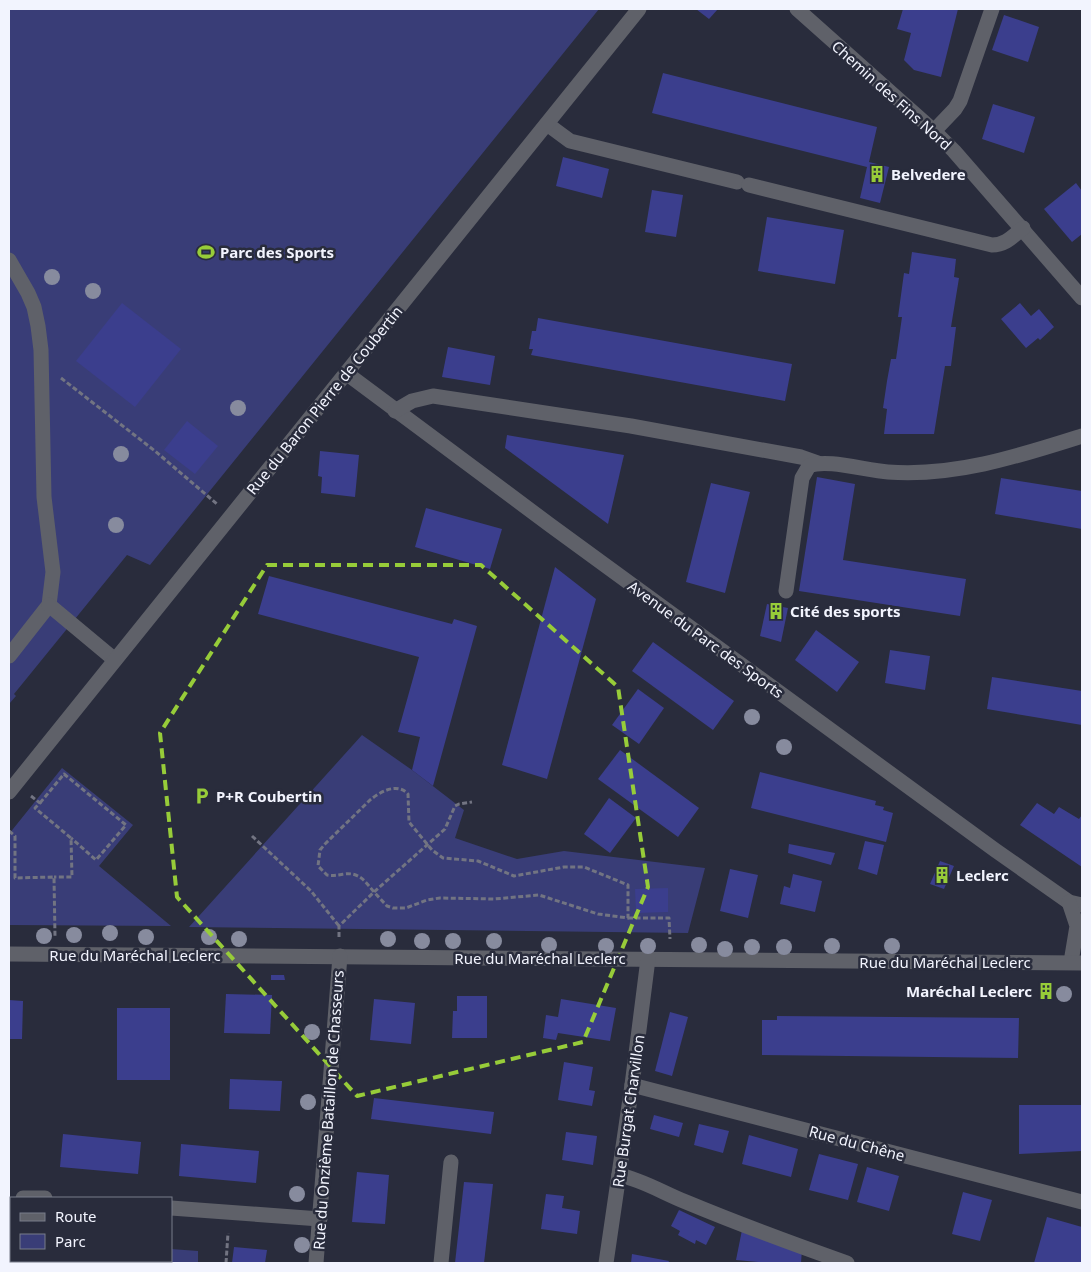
<svg xmlns="http://www.w3.org/2000/svg" width="1091" height="1272" viewBox="0 0 1091 1272" font-family="'Noto Sans',sans-serif">
<rect width="100%" height="100%" fill="#292c3c"/>
<g fill="#393d77">
<path d="M9,9H599L150,565L127,555L14,694L16,696L9,704Z"/>
<path d="M362,735L412,770L464,810L455,838L517,859L564,851L705,868L688,933L189,927Z"/>
<path d="M62,768L133,825L99,866L171,926L9,925V834Z"/>
<path d="M171,1249L198,1251V1263H106V1261H171Z"/>
</g>
<g fill="#3b3e8d">
<path d="M696,9H718L709,19Z"/>
<path d="M903,9H958L941,77L914,70L904,60L911,33L897,29Z"/>
<path d="M1004,15L1039,27L1028,62L992,50Z"/>
<path d="M663,73L877,127L869,162L889,167L880,203L860,198L867,167L652,113Z"/>
<path d="M993,104L1035,117L1024,153L982,139Z"/>
<path d="M563,157L609,169L602,198L556,186Z"/>
<path d="M1076,183L1082,191V234L1072,242L1044,209Z"/>
<path d="M652,190L683,195L676,237L645,232Z"/>
<path d="M767,217L844,230L835,284L758,271Z"/>
<path d="M912,252L956,259L954,277L959,278L951,327H956L951,366H945L934,434H884L887,409L883,408L887,381L891,359H896L902,317H898L904,273L909,274Z"/>
<path d="M122,303L181,349L135,407L76,361Z"/>
<path d="M1020,303L1031,316L1039,309L1054,327L1040,340L1038,338L1026,348L1001,319Z"/>
<path d="M538,318L792,364L785,401L531,355L533,349H529L532,331H536Z"/>
<path d="M448,347L495,356L490,385L442,377Z"/>
<path d="M187,421L218,446L195,474L164,450Z"/>
<path d="M507,435L624,455L608,524L505,448Z"/>
<path d="M320,451L359,455L355,497L321,493L322,477L318,476Z"/>
<path d="M817,477L855,484L843,560L966,579L960,616L799,591Z"/>
<path d="M1001,478L1082,491V529L995,514Z"/>
<path d="M711,483L750,492L725,593L686,582Z"/>
<path d="M426,508L502,529L490,569L415,547Z"/>
<path d="M555,567L596,599L547,779L502,765Z"/>
<path d="M269,576L452,624L454,619L477,626L433,786L412,770L420,737L398,732L419,657L258,614Z"/>
<path d="M767,604L788,608L781,642L760,636Z"/>
<path d="M816,630L859,662L837,692L795,660Z"/>
<path d="M653,642L734,701L713,730L632,671Z"/>
<path d="M890,650L930,656L925,690L885,683Z"/>
<path d="M992,677L1082,691V725L987,709Z"/>
<path d="M638,689L664,708L639,744L612,725Z"/>
<path d="M620,750L699,808L678,837L598,779Z"/>
<path d="M760,772L876,801L875,805L884,807L883,810L893,813L886,842L751,808Z"/>
<path d="M609,798L636,818L610,853L584,834Z"/>
<path d="M1037,803L1054,814L1059,807L1079,819L1082,815V867L1020,825Z"/>
<path d="M865,841L884,845L877,875L858,869Z"/>
<path d="M789,844L835,853L831,865L788,853Z"/>
<path d="M940,861L954,866L944,889L930,884Z"/>
<path d="M730,869L758,875L748,918L720,911Z"/>
<path d="M793,874L822,881L815,912L780,904L784,886L790,888Z"/>
<path d="M668,888V912L636,913L635,889Z"/>
<path d="M271,975H284L285,980H271Z"/>
<rect x="1039" y="988" width="14" height="5"/>
<path d="M226,994L272,995L270,1034L224,1033Z"/>
<path d="M457,996H487V1038H452L453,1011H457Z"/>
<path d="M374,999L415,1003L411,1044L370,1040Z"/>
<path d="M561,999L616,1008L610,1041L558,1033L556,1040L543,1038L546,1015L558,1017Z"/>
<path d="M9,1000L23,1001L22,1039H9Z"/>
<rect x="117" y="1008" width="53" height="72"/>
<path d="M670,1012L688,1017L672,1076L655,1071Z"/>
<path d="M777,1016L1019,1018L1018,1058L762,1055V1020H777Z"/>
<path d="M564,1062L593,1067L589,1090L595,1091L592,1106L558,1100Z"/>
<path d="M230,1079L282,1081L280,1111L229,1109Z"/>
<path d="M374,1098L494,1112L491,1134L371,1119Z"/>
<path d="M1019,1105H1082V1151L1019,1154Z"/>
<path d="M654,1115L683,1123L679,1137L650,1129Z"/>
<path d="M699,1124L729,1131L723,1153L694,1145Z"/>
<path d="M566,1132L597,1136L593,1165L562,1160Z"/>
<path d="M63,1134L141,1142L138,1174L60,1167Z"/>
<path d="M749,1135L798,1149L791,1177L742,1164Z"/>
<path d="M181,1144L259,1151L256,1183L179,1176Z"/>
<path d="M819,1154L858,1164L848,1200L809,1190Z"/>
<path d="M867,1167L899,1176L889,1211L857,1202Z"/>
<path d="M357,1172L389,1175L385,1224L352,1222Z"/>
<path d="M464,1182L493,1184L484,1263H455Z"/>
<path d="M963,1192L992,1200L980,1241L952,1234Z"/>
<path d="M546,1194L564,1196L562,1208L580,1211L577,1234L541,1229Z"/>
<path d="M679,1210L715,1227L706,1245L696,1240L695,1244L678,1235L680,1231L671,1226Z"/>
<path d="M1047,1217L1082,1227V1263H1034Z"/>
<path d="M742,1230L802,1249L801,1263H771L736,1260Z"/>
<path d="M234,1247L267,1250L265,1263H232Z"/>
<path d="M632,1254L669,1261L668,1263H631Z"/>
<rect x="39" y="1261" width="32" height="2"/>
</g>
<g fill="none" stroke-linecap="round" stroke-linejoin="round">
<g stroke="#727482" stroke-width="3" stroke-dasharray="5 2.5" stroke-linecap="butt">
<path d="M61,378L155,451L217,504"/>
<path d="M31,796L40,803L35,808L71,838L72,877H54"/>
<path d="M40,803L64,774L126,825L96,860L71,838"/>
<path d="M9,831L15,836V878L54,877L55,936"/>
<path d="M252,836L311,891L339,926"/>
<path d="M628,918H669L670,939"/>
<path d="M339,937V926L374,892C365,881 359,872 344,874C338,875 333,876 327,875L318,866L320,850L325,844L370,800C380,792 397,782 408,794L409,822L432,850L443,858L478,861L514,876L564,867H584L628,885V918L598,914L539,895L494,899L440,898L427,900L406,908H393L387,906L374,892L445,829L455,806L459,804L472,802"/>
<path d="M81,1263V1261"/>
<path d="M226,1263L228,1233"/>
</g>
<g stroke="#5f6169" stroke-width="15">
<path d="M797,9L934,131L954,151L1082,298"/>
<path d="M547,124L570,141L737,182"/>
<path d="M934,131L955,109L960,101L992,9"/>
<path d="M749,185L992,245C1006,245 1013,236 1023,228"/>
<path d="M9,260L28,293L34,307L38,326L41,350L44,497L53,572L49,605L9,656"/>
<path d="M346,373L550,525L995,850L1069,902L1082,905"/>
<path d="M395,411L412,401L433,396L631,426L801,457L818,463"/>
<path d="M786,591L802,478L809,466C826,458 867,471 888,472C955,477 1019,456 1082,436"/>
<path d="M49,605L115,660"/>
<path d="M9,792L639,9"/>
<path d="M1069,902L1077,926L1071,962"/>
<path d="M9,954L1082,963"/>
<path d="M632,1085L1082,1202"/>
<path d="M619,1175C643,1180 663,1193 686,1202C739,1224 793,1244 847,1263"/>
<path d="M23,1198H45"/>
<path d="M171,1208L320,1219"/>
<path d="M9,1212L11,1207"/>
<path d="M316,1263L340,956"/>
<path d="M441,1263L451,1162"/>
<path d="M606,1263L632,1085L648,959"/>
</g>
</g>
<g fill="#878b9e">
<circle cx="52" cy="277" r="8"/>
<circle cx="93" cy="291" r="8"/>
<circle cx="238" cy="408" r="8"/>
<circle cx="121" cy="454" r="8"/>
<circle cx="116" cy="525" r="8"/>
<circle cx="752" cy="717" r="8"/>
<circle cx="784" cy="747" r="8"/>
<circle cx="110" cy="933" r="8"/>
<circle cx="74" cy="935" r="8"/>
<circle cx="44" cy="936" r="8"/>
<circle cx="146" cy="937" r="8"/>
<circle cx="209" cy="937" r="8"/>
<circle cx="239" cy="939" r="8"/>
<circle cx="388" cy="939" r="8"/>
<circle cx="422" cy="941" r="8"/>
<circle cx="453" cy="941" r="8"/>
<circle cx="494" cy="941" r="8"/>
<circle cx="549" cy="945" r="8"/>
<circle cx="699" cy="945" r="8"/>
<circle cx="606" cy="946" r="8"/>
<circle cx="648" cy="946" r="8"/>
<circle cx="832" cy="946" r="8"/>
<circle cx="892" cy="946" r="8"/>
<circle cx="752" cy="947" r="8"/>
<circle cx="784" cy="947" r="8"/>
<circle cx="725" cy="949" r="8"/>
<circle cx="1064" cy="994" r="8"/>
<circle cx="312" cy="1032" r="8"/>
<circle cx="308" cy="1102" r="8"/>
<circle cx="297" cy="1194" r="8"/>
<circle cx="302" cy="1245" r="8"/>
</g>
<path fill="none" stroke="#97cc39" stroke-width="4" stroke-dasharray="10 6" stroke-linejoin="round" d="M267,565H481L618,687L648,887L583,1042L357,1096L177,897L160,733Z"/>
<defs>
<g id="building-bare" transform="scale(1.35)"><path d="M-4-6H4V6H1V3H-1V6H-4ZM-2.5-4.3h1.7v1.8h-1.7ZM.8-4.3h1.7v1.8H.8ZM-2.5-1h1.7V.8h-1.7ZM.8-1h1.7V.8H.8Z" fill="#97cc39" stroke="#292c3c" stroke-width="2.5" paint-order="stroke"/></g>
<g id="stadium-bare" transform="scale(1.35)"><path d="M0-5a6.5 5 0 1 0 0 10a6.5 5 0 1 0 0-10ZM-3.5-1.8h7v3.6h-7Z" fill="#97cc39" stroke="#292c3c" stroke-width="2.5" paint-order="stroke"/></g>
<g id="parking-bare" transform="scale(1.35)"><path d="M-3.5-5.5H1a3.5 3.5 0 0 1 0 7H-1V5.5H-3.5ZM-1-3.4V-.6H.8a1.4 1.4 0 0 0 0-2.8Z" fill="#97cc39" stroke="#292c3c" stroke-width="2.5" paint-order="stroke"/></g>
</defs>
<g fill-rule="evenodd">
<use href="#building-bare" x="877" y="174"/>
<use href="#stadium-bare" x="206" y="252"/>
<use href="#building-bare" x="776" y="611"/>
<use href="#parking-bare" x="202" y="796"/>
<use href="#building-bare" x="942" y="875"/>
<use href="#building-bare" x="1046" y="991"/>
</g>
<g text-anchor="middle" dominant-baseline="central" stroke-width="5" stroke-linejoin="round" paint-order="stroke">
<g font-size="15" fill="#f2f4fe" stroke="#292c3c">
<text transform="translate(892 95) rotate(42)">Chemin des Fins Nord</text>
<text transform="translate(324 400) rotate(-51)">Rue du Baron Pierre de Coubertin</text>
<text transform="translate(706 639) rotate(36)">Avenue du Parc des Sports</text>
<text x="135" y="955">Rue du Maréchal Leclerc</text>
<text x="540" y="958">Rue du Maréchal Leclerc</text>
<text x="945" y="962">Rue du Maréchal Leclerc</text>
<text transform="translate(328 1110) rotate(-86)">Rue du Onzième Bataillon de Chasseurs</text>
<text transform="translate(628 1111) rotate(-82)">Rue Burgat Charvillon</text>
<text transform="translate(857 1143) rotate(15)">Rue du Chêne</text>
</g>
<g font-size="15" font-weight="bold" fill="#f2f4fe" stroke="#292c3c" text-anchor="start">
<text x="891" y="174">Belvedere</text>
<text x="220" y="252">Parc des Sports</text>
<text x="790" y="611">Cité des sports</text>
<text x="216" y="796">P+R Coubertin</text>
<text x="956" y="875">Leclerc</text>
<text x="1032" y="991" text-anchor="end">Maréchal Leclerc</text>
</g>
</g>
<rect width="1091" height="1272" fill="none" stroke="#f2f4fe" stroke-width="20"/>
<rect x="10" y="1197" width="162" height="65" fill="#292c3c" stroke="#797c8a"/>
<rect x="20" y="1213" width="25" height="8" fill="#5f6169" stroke="#797c8a"/>
<text x="55" y="1222" font-size="15" fill="#f2f4fe">Route</text>
<rect x="20" y="1234" width="25" height="15" fill="#393d77" stroke="#797c8a"/>
<text x="55" y="1247" font-size="15" fill="#f2f4fe">Parc</text>
</svg>
